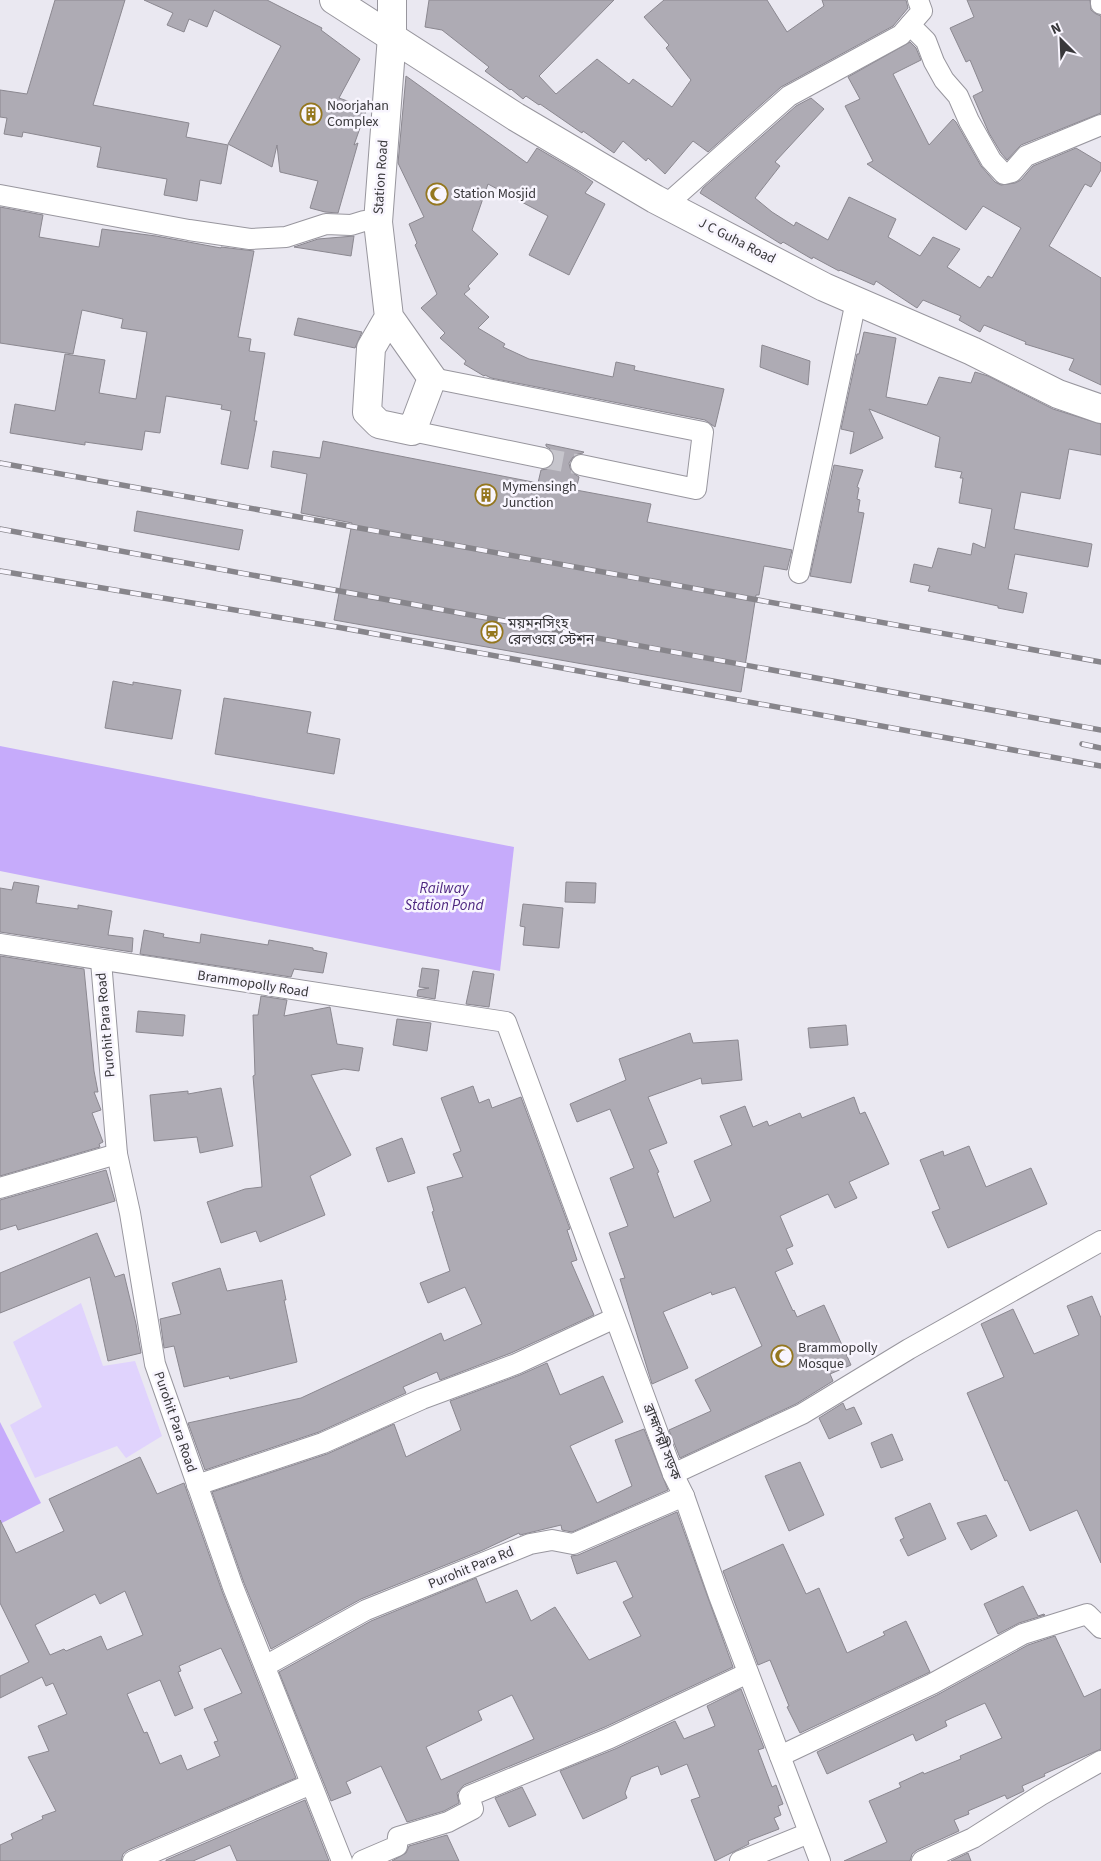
<svg xmlns="http://www.w3.org/2000/svg" width="1101" height="1861" viewBox="0 0 1101 1861" font-family="'Source Sans 3','Noto Sans Bengali',sans-serif">
<rect width="100%" height="100%" fill="#eae8f1"/>
<path fill="#e0d3fd" d="M81,1303L103,1366L135,1361L162,1436L126,1458L117,1446L35,1478L10,1425L42,1407L13,1342Z"/>
<g fill="#c6abfb">
<path d="M0,746L514,847L500,971L0,871Z"/>
<path d="M0,1422L41,1503L0,1524Z"/>
</g>
<g fill="#aeabb4" stroke="#8b8890" fill-rule="evenodd">
<path d="M55,0H125L93,105L189,123L186,137L228,145L221,184L200,180L197,201L164,195L167,179L97,167L101,147L23,132L22,137L4,134L7,118L0,117V90L27,94Z"/>
<path d="M144,0H267L322,28L321,30L360,59L339,98L367,108L354,145L358,143L338,213L325,212L310,208L318,181L280,172L277,145L272,167L228,144L281,46L214,10L207,27L189,19L184,32L167,25L173,13Z"/>
<path d="M429,0H614L539,76L556,94L597,59L629,84L633,79L672,107L691,80L666,48L669,45L644,17L664,0H767L787,32L824,6L822,0H906L908,8L893,26L781,87L708,152L693,141L665,174L648,158L646,161L623,141L614,153L583,131L582,133L540,104L539,105L526,96L523,99L511,89L510,90L485,71L489,67L442,30L425,27Z"/>
<path d="M967,0H1090L1091,10L1096,14L1101,16V113L1021,145L1007,160L1001,153L989,133L973,96L983,91L970,60L966,62L950,28L974,17Z"/>
<path d="M910,42L916,48L921,60L893,74L929,145L953,119L956,122L981,166L995,182L1001,185L1015,183L1021,180L1033,166L1076,148L1101,163V170L1091,187L1085,184L1049,246L1101,278V385L1069,370L1074,359L1025,344L1026,342L984,325L980,332L959,320L961,316L923,300L917,308L876,281L874,285L840,270L839,271L813,257L812,259L783,242L781,244L700,193L703,188L796,106L811,98L824,109L775,162L780,166L755,198L772,212L794,226L796,222L828,240L849,197L896,219L888,237L920,256L933,237L960,249L947,267L980,288L988,276L992,278L1021,228L983,206L966,230L867,164L873,161L845,106L860,99L848,77Z"/>
<path d="M406,76L527,163L537,148L578,172L593,182L585,193L605,204L569,275L529,255L548,216L488,184L472,230L498,254L468,286L470,289L464,294L489,317L478,328L505,344L503,347L529,359L613,377L616,362L635,366L634,370L724,389L715,427L705,420L491,378L485,375L484,376L464,364L466,361L440,338L445,333L421,308L437,294L415,245L417,243L409,224L424,217L398,163Z"/>
<path d="M0,207L43,215L39,237L99,247L102,229L156,236L221,248V247L254,251L238,337L251,339L249,351L265,353L254,421H257L248,469L221,464L231,411L221,409L222,405L166,396L160,433L145,431L142,450L85,442V445L10,433L15,404L55,411L65,354L105,360L99,393L136,399L147,332L121,328L123,319L82,310L73,354L0,343Z"/>
<path d="M354,236L351,256L294,247L318,239Z"/>
<path d="M298,318L362,332L355,348L294,335Z"/>
<path d="M864,332L896,338L886,397L927,405L939,377L971,383L975,372L988,376L1053,409L1101,424V455L1069,449L1060,499L1021,492L1014,529L1092,544L1088,567L1015,554L1008,589L1027,593L1023,613L998,608V606L928,591L930,586L910,582L914,564L932,568L938,548L971,555L973,543L985,548L992,509L959,503L963,478H960L962,472L935,467L940,437L869,409L883,438L850,454L854,432L841,429L857,354H859Z"/>
<path d="M762,345L810,361L808,385L760,367Z"/>
<path d="M323,441L538,483L541,470L547,469L552,465L554,461V454L550,449L546,446V444L584,452L583,453L578,454L573,457L569,463L570,468L573,473L579,477L576,490L651,504L647,522L792,550L787,570L764,566L759,595H756L741,692L334,620L352,523L301,513L307,474L271,467L273,451L320,458Z"/>
<path d="M834,465L863,470L857,487L859,488L857,499L860,500L858,512L864,513L851,583L810,576Z"/>
<path d="M137,511L243,530L239,550L134,531Z"/>
<path d="M113,681L133,685V682L181,690L172,739L105,728Z"/>
<path d="M224,698L311,712L307,733L340,739L334,774L215,754Z"/>
<path d="M14,882L39,886L36,903L78,909V905L112,911L108,935L133,938L132,952L0,932V888L12,890Z"/>
<path d="M566,882L596,883L595,903L565,902Z"/>
<path d="M523,904L563,908L559,948L523,945L525,927L520,926Z"/>
<path d="M144,930L164,934L163,937L200,943L201,934L268,945L269,940L313,948V950L327,953L323,973L294,969L291,977L140,954Z"/>
<path d="M0,956L84,969L94,1071L98,1092H94L101,1110L92,1113L103,1142L99,1144L100,1147L0,1176Z"/>
<path d="M422,968L439,970L435,999L417,996L418,990L429,988L419,987Z"/>
<path d="M473,971L494,974L489,1007L466,1004Z"/>
<path d="M261,996L287,1000L284,1016L330,1007L337,1044L363,1048L359,1071L344,1069L311,1075L351,1155L310,1176L325,1215L260,1242L256,1231L221,1243L207,1202L245,1189L262,1187L253,1076L255,1075L253,1015H258Z"/>
<path d="M138,1011L185,1015L183,1036L136,1032Z"/>
<path d="M397,1019L431,1023L427,1051L393,1045Z"/>
<path d="M846,1025L848,1045L810,1048L808,1028Z"/>
<path d="M690,1033L693,1043L738,1040L742,1080L702,1084L701,1078L648,1097L667,1143L649,1150L659,1172L657,1173L674,1218L711,1201L694,1161L732,1145L720,1116L745,1106L753,1127L767,1121L769,1126L800,1113L802,1118L854,1097L860,1114L865,1112L889,1164L849,1182L857,1198L835,1208L828,1194L780,1216L793,1246L786,1249L793,1264L775,1272L793,1311L794,1310L797,1317L824,1305L851,1365L830,1374L833,1381L796,1404L680,1458L669,1430L711,1411L695,1380L762,1346L735,1287L712,1295L711,1292L663,1312L688,1368L652,1384L620,1279L625,1278L609,1233L628,1226L610,1178L634,1168L610,1109L577,1122L570,1104L626,1080L619,1059Z"/>
<path d="M473,1086L479,1103L489,1099L492,1108L521,1097L570,1229L567,1230L577,1260L571,1262L594,1315L511,1353L440,1380L437,1372L403,1387L406,1393L319,1432L205,1470L188,1423L301,1398L441,1333L444,1341L482,1324L465,1287L428,1303L420,1283L450,1271L432,1212L434,1211L427,1187L463,1177L453,1154L461,1151L441,1098Z"/>
<path d="M221,1088L233,1146L200,1153L197,1137L154,1141L150,1095L188,1091V1094Z"/>
<path d="M402,1138L415,1173L388,1182L376,1148Z"/>
<path d="M969,1146L986,1187L1031,1168L1047,1204L948,1248L932,1212L940,1209L920,1160L943,1151L944,1156Z"/>
<path d="M106,1170L115,1201L18,1230L16,1225L0,1230V1200Z"/>
<path d="M97,1233L115,1277L124,1274L136,1324L141,1353L108,1361L90,1277L0,1313V1273Z"/>
<path d="M220,1268L227,1291L282,1280L286,1300H284L297,1362L230,1379L229,1376L184,1387L174,1346L164,1348L160,1319L181,1314L172,1283Z"/>
<path d="M1092,1296L1101,1318V1563L1077,1510L1030,1531L1007,1480L1005,1481L967,1393L1004,1377L981,1324L1013,1309L1034,1354L1079,1335L1067,1306Z"/>
<path d="M547,1363L560,1395L603,1376L623,1422L570,1446L597,1503L632,1486L615,1440L644,1429L668,1490L572,1532L562,1530L561,1525L520,1535L519,1533L483,1550L361,1599L271,1649L244,1583L212,1492L327,1454L394,1424L406,1457L461,1430L450,1401L520,1375Z"/>
<path d="M843,1403L846,1410L854,1407L862,1424L829,1439L819,1418Z"/>
<path d="M892,1434L903,1460L881,1468L871,1443Z"/>
<path d="M140,1457L157,1494L184,1483L222,1591L296,1778L128,1850L123,1854L121,1861H0V1845L13,1839L11,1834L43,1819L42,1816L56,1811L28,1757L49,1751L38,1726L67,1714L53,1683L46,1686L42,1677L0,1698V1676L29,1662L0,1603V1520L16,1553L64,1531L49,1499ZM125,1591L143,1635L107,1650L101,1636L66,1651L64,1649L50,1655L35,1625L95,1594L100,1604ZM221,1648L242,1693L204,1709L218,1741L214,1742L220,1756L187,1770L181,1755L160,1764L147,1732L144,1733L127,1694L160,1680L175,1716L193,1708L178,1672L181,1671L179,1666Z"/>
<path d="M800,1462L824,1515L789,1531L765,1476Z"/>
<path d="M930,1503L946,1539L908,1556L900,1540L904,1538L895,1518Z"/>
<path d="M677,1512L733,1667L605,1727L464,1785L457,1793L459,1803L444,1811L407,1822L381,1766L346,1782L351,1793L331,1801L279,1672L371,1621L476,1578L486,1603L517,1590L531,1621L555,1607L589,1660L641,1636L623,1602L633,1597L616,1561L577,1574L571,1556L578,1555ZM512,1695L534,1739L441,1780L426,1747L482,1720L478,1711Z"/>
<path d="M986,1515L997,1536L971,1550L957,1523Z"/>
<path d="M783,1544L806,1594L819,1588L847,1653L885,1635L883,1632L906,1621L930,1672L800,1733L787,1707L789,1706L770,1660L758,1665L723,1571Z"/>
<path d="M1023,1586L1038,1616L1044,1614L1045,1615L1019,1623L998,1634L984,1604Z"/>
<path d="M1055,1636L1084,1697L1101,1689V1749L1044,1774L1045,1776L1022,1786L1024,1791L1007,1799L1005,1795L968,1811L969,1814L954,1820L959,1831L917,1850L912,1854L910,1861H844L887,1842L869,1801L901,1787L899,1783L923,1772L924,1774L961,1759L960,1756L1002,1738L985,1703L945,1721L947,1726L916,1741L913,1734L827,1774L817,1752L937,1695L1028,1645Z"/>
<path d="M741,1689L764,1748L758,1750L772,1787L776,1785L783,1804L778,1806L781,1815L774,1818L779,1829L748,1841L749,1844L715,1861L691,1800L700,1797L687,1764L661,1775L658,1766L631,1777L625,1793L627,1798L583,1819L560,1771L615,1749L675,1721L684,1739L715,1726L707,1706Z"/>
<path d="M522,1787L536,1815L509,1827L495,1798Z"/>
<path d="M305,1800L329,1861H237L230,1845L193,1861H166V1860Z"/>
<path d="M447,1835L459,1861H392L406,1853L409,1846Z"/>
<path d="M968,1853L971,1861H951Z"/>
</g>
<g fill="none" stroke-linecap="round" stroke-linejoin="round">
<path stroke="#c6c5cc" stroke-width="20" stroke-dasharray="20 10" stroke-linecap="butt" d="M543,458L581,465"/>
<g stroke="#98969e" stroke-width="22">
<g id="street">
<path d="M1101,2V4"/>
<path d="M910,25L926,41L934,62L944,80L958,96L969,121L991,160L1004,174L1012,172L1026,156L1101,125"/>
<path d="M0,195L189,230L250,239L286,237L326,224L351,225L364,221L378,222"/>
<path d="M666,205L789,96L901,35L922,11L918,0"/>
<path d="M432,378L703,432L696,489L581,465"/>
<path d="M412,431L543,458"/>
<path d="M799,573L856,301"/>
<path d="M0,944L506,1022L673,1474L684,1496L719,1596L820,1861"/>
<path d="M101,961L117,1154L130,1213L155,1364L233,1587L342,1861"/>
<path d="M0,1188L117,1154"/>
<path d="M673,1474L802,1414L909,1349L1101,1241"/>
<path d="M197,1485L323,1443L422,1399L516,1364L615,1318"/>
<path d="M265,1666L366,1610L530,1544L552,1540L573,1544L684,1496"/>
<path d="M780,1756L932,1684L1023,1634L1087,1614L1101,1628"/>
<path d="M133,1861L311,1784"/>
<path d="M362,1861L397,1846L398,1837L448,1822L473,1809L469,1796L610,1738L748,1673"/>
<path d="M740,1861L809,1833"/>
<path d="M922,1861L973,1838L1041,1795L1101,1761"/>
</g>
</g>
<g stroke="#98969e" stroke-width="30">
<g id="secondary">
<path d="M334,0L516,117L655,199L824,287L972,351L1058,394L1101,409"/>
<path d="M389,317L371,348L367,412L379,424L412,431L432,378L389,317L378,222L392,36V0"/>
</g>
</g>
<use href="#street" stroke="#fff" stroke-width="20"/>
<use href="#secondary" stroke="#fff" stroke-width="28"/>
<g stroke="#87858b" stroke-width="5.5">
<g id="rail">
<path d="M0,463L1101,662"/>
<path d="M0,529L1101,730"/>
<path d="M0,571L337,627L1101,766"/>
<path d="M1082,744L1101,748"/>
</g>
</g>
<use href="#rail" stroke="#f8f5fe" stroke-width="4" stroke-dasharray="11" stroke-linecap="butt"/>
</g>
<defs>
<g id="building-ring" transform="scale(1.125)"><circle r="9.5" fill="#f8f5fe" stroke="#94771e" stroke-width="1.5"/><path d="M-4-6H4V6H1V3H-1V6H-4ZM-2.5-4.3h1.7v1.8h-1.7ZM.8-4.3h1.7v1.8H.8ZM-2.5-1h1.7V.8h-1.7ZM.8-1h1.7V.8H.8Z" fill="#94771e"/></g>
<g id="mosque-ring" transform="scale(1.125)"><circle r="9.5" fill="#f8f5fe" stroke="#94771e" stroke-width="1.5"/><path d="M3.5-4.9A6 6 0 1 0 3.5 4.9A5 5 0 1 1 3.5-4.9Z" fill="#94771e"/></g>
<g id="station-ring" transform="scale(1.125)"><circle r="9.5" fill="#f8f5fe" stroke="#94771e" stroke-width="1.5"/><path d="M-3-6H3Q5-6 5-4V2Q5 4 3 4L4.5 6H3L1.5 4h-3L-3 6H-4.5L-3 4Q-5 4-5 2V-4Q-5-6-3-6ZM-3.5-4v3h7v-3ZM-3.5 1v1.5H-2V1ZM2 1v1.5H3.5V1Z" fill="#94771e"/></g>
</defs>
<g fill-rule="evenodd">
<use href="#building-ring" x="311" y="114"/>
<use href="#mosque-ring" x="437" y="194"/>
<use href="#building-ring" x="486" y="495"/>
<use href="#station-ring" x="492" y="632"/>
<use href="#mosque-ring" x="782" y="1356"/>
</g>
<g text-anchor="middle" dominant-baseline="central" stroke-width="5" stroke-linejoin="round" paint-order="stroke">
<g font-size="14" fill="#38373a" stroke="#f8f5fe" text-anchor="start">
<text x="327" y="106">Noorjahan<tspan x="327" dy="16">Complex</tspan></text>
<text x="453" y="194">Station Mosjid</text>
<text x="502" y="487">Mymensingh<tspan x="502" dy="16">Junction</tspan></text>
<text x="508" y="624">ময়মনসিংহ<tspan x="508" dy="16">রেলওয়ে স্টেশন</tspan></text>
<text x="798" y="1348">Brammopolly<tspan x="798" dy="16">Mosque</tspan></text>
</g>
<g font-size="14" fill="#38373a" stroke="#f8f5fe">
<text transform="translate(381 177) rotate(-86)">Station Road</text>
<text transform="translate(737 241) rotate(27)">J C Guha Road</text>
<text transform="translate(253 984) rotate(9)">Brammopolly Road</text>
<text transform="translate(106 1025) rotate(-95)">Purohit Para Road</text>
<text transform="translate(175 1422) rotate(71)">Purohit Para Road</text>
<text transform="translate(662 1442) rotate(69)">ব্রাহ্মপল্লী সড়ক</text>
<text transform="translate(471 1568) rotate(-22)">Purohit Para Rd</text>
</g>
<g font-size="15" font-style="italic" fill="#4e2780" stroke="#f8f5fe">
<text x="444" y="888">Railway<tspan x="444" dy="17">Station Pond</tspan></text>
</g>
</g>
<g transform="translate(1061 40) rotate(336)" stroke="#f8f5fe" stroke-width="4" paint-order="stroke">
<path d="M0-4L9 19L0 12L-9 19Z" fill="#38373a"/>
<text y="-8" font-size="14" font-weight="bold" text-anchor="middle" fill="#38373a">N</text>
</g>
</svg>
